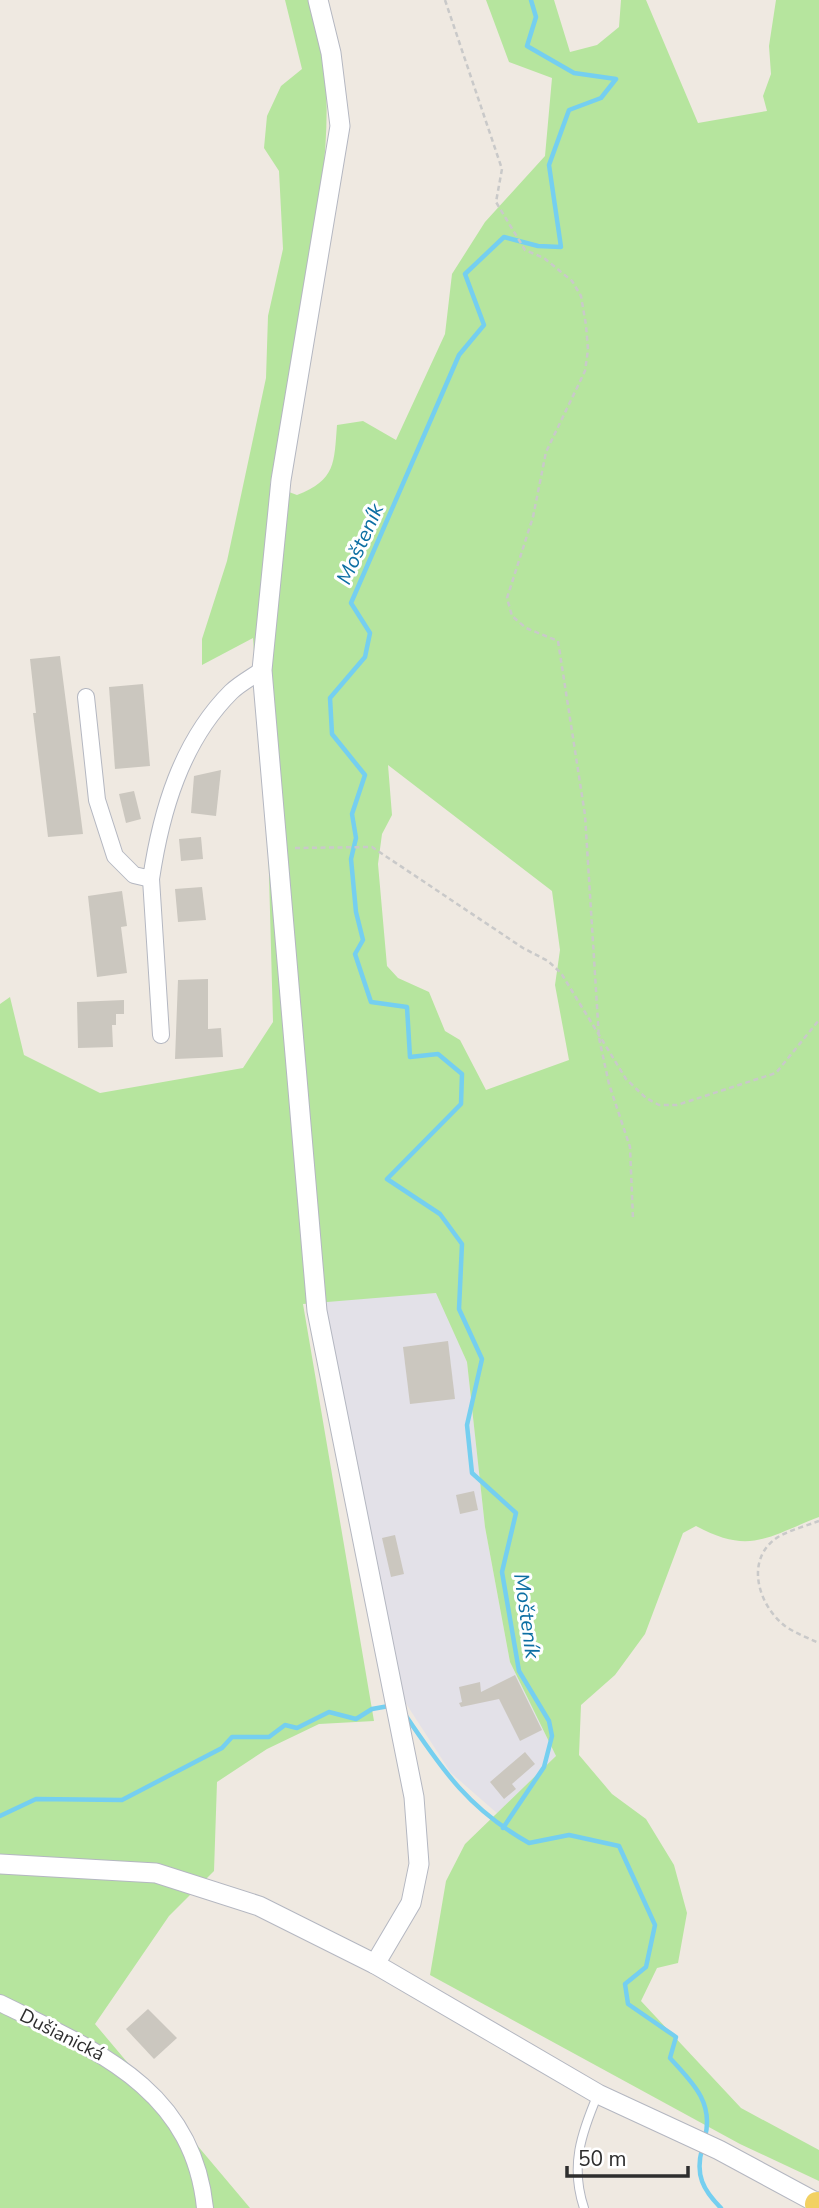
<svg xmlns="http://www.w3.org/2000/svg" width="819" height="2208" viewBox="0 0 819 2208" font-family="'Nunito Sans',sans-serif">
<rect width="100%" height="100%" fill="#efe9e1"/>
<path fill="#e3e1e8" d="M437,1293L467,1362L485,1527L510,1662L556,1756L498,1814L451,1773L403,1699L324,1300Z"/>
<path fill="#b6e59e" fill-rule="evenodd" d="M285,0H312C341,98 321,202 303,301C292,362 281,424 270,485L297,495C336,480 334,463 337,425L363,421L396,440L445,334L452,274L485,222L545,156L552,78L509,62L486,0H554L570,52L597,45L619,27L621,0H646L698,123L767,111L763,96L771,74L769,46L776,0H819V1517C767,1537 750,1555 696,1526L683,1533L645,1634L615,1675L581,1705L579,1755L612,1794L646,1819L674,1865L687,1913L678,1963L657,1968L641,2001L741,2108L819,2150V2181L740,2144L430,1975L446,1881L465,1844L556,1756L510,1662L485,1527L467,1362L436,1293L303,1304L374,1721L319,1724L267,1749L217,1782L214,1871L169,1916L95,2024L250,2208H0V1004L10,997L24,1055L100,1093L243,1068L273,1022L268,838L253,638L202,665V639L227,561L266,378L268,316L283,249L279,171L264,148L267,116L281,86L302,69ZM388,765L552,891L560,950L555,985L569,1060L486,1090L460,1040L445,1031L429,992L398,978L387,966L378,864L382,834L392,815Z"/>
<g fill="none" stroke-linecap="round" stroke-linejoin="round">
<g stroke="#75cff0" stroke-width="4.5">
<path d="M406,1716C443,1771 470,1810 529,1843L569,1835L619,1846L655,1925L646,1967L625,1984L628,2004L676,2037L670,2058C692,2082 714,2102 705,2137"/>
<path d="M0,1816L36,1799L122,1800L222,1748L232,1737H269L285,1725L297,1728L329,1712L356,1719L372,1709L389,1706"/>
<path d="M503,1828L544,1767L552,1736L549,1721L519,1671L502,1572L516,1513L472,1473L467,1425L482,1359L459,1309L462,1244L440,1214L387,1179L461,1104L462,1074L438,1054L410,1057L407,1007L371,1002L355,954L363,940L356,912L351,859L356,838L352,814L365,775L332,734L330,698L365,657L370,633L351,603L459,355L484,325L465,274L504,237L538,246L561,247L549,165L569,110L601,98L616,79L574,73L527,46L536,17L531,0"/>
<path d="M702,2149C695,2175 703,2190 721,2208"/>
</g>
</g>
<g fill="#cbc7bf">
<path d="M60,656L83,834L48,837L33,713H36L30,659Z"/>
<path d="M143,684L150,766L115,769L109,687Z"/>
<path d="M221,770L216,816L191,813L194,776Z"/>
<path d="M134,791L141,819L126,823L119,794Z"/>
<path d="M201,837L203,859L181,861L179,839Z"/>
<path d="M202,887L206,920L178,922L175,889Z"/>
<path d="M122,891L127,926L121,927L127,973L97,977L88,896Z"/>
<path d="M208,979V1029L221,1028L223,1057L175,1059L178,980Z"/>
<path d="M124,1000V1014H116V1025H112L113,1047L78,1048L77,1002Z"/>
<path d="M448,1341L455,1399L410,1404L403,1347Z"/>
<path d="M474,1491L478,1510L460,1514L456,1495Z"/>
<path d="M395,1535L404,1574L391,1577L382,1538Z"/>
<path d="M515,1675L542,1730L520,1741L499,1699L461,1707L459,1703L462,1702L459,1687L480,1682L481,1692Z"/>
<path d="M525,1752L535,1764L512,1784L516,1789L504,1799L490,1782Z"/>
<path d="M148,2009L177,2038L154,2059L126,2029Z"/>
</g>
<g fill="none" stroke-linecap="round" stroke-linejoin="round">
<g stroke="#b4b7c1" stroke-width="10">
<path id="service" d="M584,2208C570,2166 581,2134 598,2094"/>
</g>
<g stroke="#b4b7c1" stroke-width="18">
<g id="minor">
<path d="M86,697L97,800L115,856L134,875L151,879C161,812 181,742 231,692C239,684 252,677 262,670"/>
<path d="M151,879L161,1035"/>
<path d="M0,2003C95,2050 193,2088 205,2208"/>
</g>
</g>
<g stroke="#b4b7c1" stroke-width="21">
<g id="tertiary">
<path d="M318,0L331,53L340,126L281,480L262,670L317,1311L414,1797L419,1864L411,1903L375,1964"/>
<path d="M0,1864L156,1873L259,1906L375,1964L598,2094L719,2150L819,2204"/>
</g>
</g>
<g stroke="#c9c9c9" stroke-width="26">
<path id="primary" d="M817,2204L819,2205"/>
</g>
<g stroke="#c9c9c9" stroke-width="2.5" stroke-dasharray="5 3.5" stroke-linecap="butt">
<path d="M445,0L502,169L496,202L525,250L544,258L572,281L581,296L586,325L588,350L585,371L546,452L533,517L507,598L512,616L526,628L558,641L585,815L599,1038L609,1084L630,1147L633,1219"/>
<path d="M295,848L372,847L523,948L548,961L561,973L626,1079L646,1098L659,1105H677L776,1073L819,1020"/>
<path d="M819,1521C806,1526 790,1530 778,1537C744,1559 758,1605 785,1626C795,1633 808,1638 819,1643"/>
</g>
<use href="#service" stroke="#fff" stroke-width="8"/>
<use href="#minor" stroke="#fff" stroke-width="16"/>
<use href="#tertiary" stroke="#fff" stroke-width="19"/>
<use href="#primary" stroke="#f2d163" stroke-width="24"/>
</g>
<g text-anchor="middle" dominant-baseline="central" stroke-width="6" stroke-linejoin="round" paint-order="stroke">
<g font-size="19" fill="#2e2e2e" stroke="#fff">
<text transform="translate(62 2035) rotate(27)">Dušianická</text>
</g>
<g font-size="21" font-style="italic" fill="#0d6fa3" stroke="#fff">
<text transform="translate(360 544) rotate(-66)">Mošteník</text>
<text transform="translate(527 1616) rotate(82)">Mošteník</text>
</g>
</g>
<path d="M567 2166v10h121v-10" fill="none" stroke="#2e2e2e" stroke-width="3.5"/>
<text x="578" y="2166" font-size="21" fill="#2e2e2e" stroke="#ffffff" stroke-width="5" paint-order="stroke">50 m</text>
</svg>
